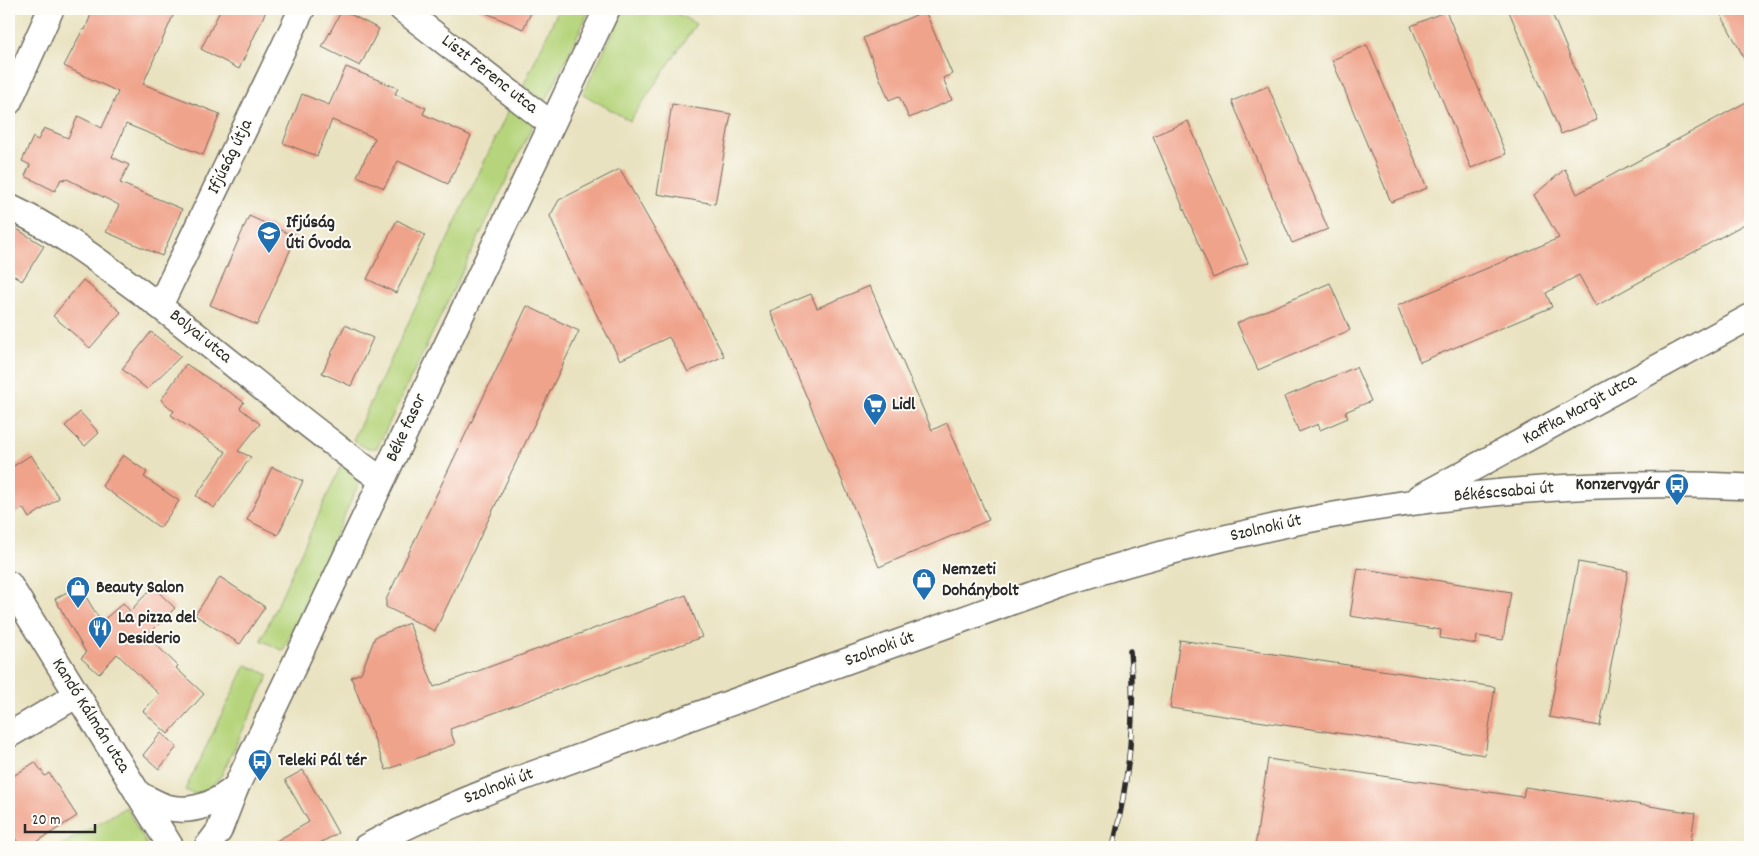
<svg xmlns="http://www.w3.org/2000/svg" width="1759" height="856" viewBox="0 0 1759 856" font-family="Dekko,sans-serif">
<rect width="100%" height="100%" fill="#fdfcf7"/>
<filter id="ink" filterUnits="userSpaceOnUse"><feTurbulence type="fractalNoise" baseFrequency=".02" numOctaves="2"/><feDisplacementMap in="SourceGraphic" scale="10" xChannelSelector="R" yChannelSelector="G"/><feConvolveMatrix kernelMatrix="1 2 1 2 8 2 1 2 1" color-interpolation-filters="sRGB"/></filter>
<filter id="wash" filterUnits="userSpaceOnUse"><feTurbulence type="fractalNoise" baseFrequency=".0096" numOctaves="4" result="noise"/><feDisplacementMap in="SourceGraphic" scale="20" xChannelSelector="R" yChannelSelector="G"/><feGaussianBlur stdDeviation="1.12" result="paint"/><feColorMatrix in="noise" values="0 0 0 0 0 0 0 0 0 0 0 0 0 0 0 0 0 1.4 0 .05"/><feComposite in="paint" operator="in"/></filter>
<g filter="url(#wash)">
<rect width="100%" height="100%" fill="#e9e2c0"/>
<g fill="#b6d47b" stroke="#708053">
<path d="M559,9H590L546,101L523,86Z"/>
<path d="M624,9H669L696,24L630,121L583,94Z"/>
<path d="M511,105L533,125L377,448H366L353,440Z"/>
<path d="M343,461L357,471L359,483L283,651L261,640Z"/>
<path d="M246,665L269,675L221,776L208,790L194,794L185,790Z"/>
<path d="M126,807L148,847H58Z"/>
</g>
<g id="blocks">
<g fill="#f0a38b">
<path d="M93,9H176L143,84L220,114L203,155L126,124L112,157L129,165L120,183L182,209L162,256L106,232L119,205L65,178L64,180L61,179L55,191L25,176L30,165L22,161L33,137L38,140L44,128L68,138L78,116L102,128L118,92L64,66L83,29L85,30Z"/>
<path d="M221,9H267L239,69L201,49Z"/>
<path d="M477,9H533L523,29Z"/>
<path d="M1508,9H1550L1597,120L1561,134Z"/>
<path d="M1718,9H1750V69Z"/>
<path d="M342,10L379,29L360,66L322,47Z"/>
<path d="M925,11L952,74L943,78L952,100L909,118L899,96L889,100L863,38Z"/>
<path d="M1446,11L1506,154L1471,168L1411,26Z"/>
<path d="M1367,45L1427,188L1391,202L1332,60Z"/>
<path d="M346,67L398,88L395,94L426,108L423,114L471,136L448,184L398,161L384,188L357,176L375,138L332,120L317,156L283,143L302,94L329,105Z"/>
<path d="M1268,86L1328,229L1292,243L1232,101Z"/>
<path d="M1750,100V221L1596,306L1579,275L1546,293L1552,307L1420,362L1397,306L1559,238L1534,195L1565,169L1577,194Z"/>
<path d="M672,104L731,114L715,204L657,194Z"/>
<path d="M1188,121L1248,263L1213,278L1153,136Z"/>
<path d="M620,169L688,288L724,356L688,372L669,337L620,360L571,265L550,216L559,200Z"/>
<path d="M249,216L296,237L257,325L210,305Z"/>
<path d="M397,220L425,235L396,293L367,279Z"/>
<path d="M9,224L44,246L22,281L9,272Z"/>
<path d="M83,280L121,312L90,348L53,316Z"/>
<path d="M1330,283L1350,330L1258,370L1237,323Z"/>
<path d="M870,286L932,430L947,423L989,520L879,567L770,311L811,294L817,308Z"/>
<path d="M527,306L579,331L435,631L386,607V600Z"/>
<path d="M345,325L373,338L351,386L322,373Z"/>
<path d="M151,332L181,356L147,389L122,369Z"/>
<path d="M186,364L244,402L240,408L260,424L238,451L251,457L214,508L196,496L226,452L171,415L174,411L161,400Z"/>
<path d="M1356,367L1371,401L1345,412L1348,418L1320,430L1318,424L1299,432L1284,397Z"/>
<path d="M80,412L99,433L85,446L65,426Z"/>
<path d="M31,455L59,498L29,518L23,508L9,517V469Z"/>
<path d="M123,455L147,472L144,477L179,501L160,528L102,486Z"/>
<path d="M272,467L303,481L278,535L247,520Z"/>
<path d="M1578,562L1628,571L1600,726L1549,717Z"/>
<path d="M1358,568L1511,592L1503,640L1477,636L1476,644L1440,638L1441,630L1350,616Z"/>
<path d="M220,577L265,607L240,644L195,615Z"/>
<path d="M79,585L101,622L123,603L130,611L153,587L175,608L147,636L178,666L176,668L204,694L168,734L143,711L159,694L117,654L99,674L81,658L86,653L55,599Z"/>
<path d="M686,595L702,637L450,729L455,744L386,770L351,677L361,673L375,637L409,623L434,687Z"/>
<path d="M1180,640L1495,687L1485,755L1170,708Z"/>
<path d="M161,733L177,747L159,769L143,755Z"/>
<path d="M1268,759L1523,797L1525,787L1695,813L1690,847H1255Z"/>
<path d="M35,762L45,776L49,773L77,816L29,847H21L9,829V779Z"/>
<path d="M303,770L338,833L313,847H266L309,822L285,780Z"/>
</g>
</g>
</g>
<g filter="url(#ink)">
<use href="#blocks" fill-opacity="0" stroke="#6e6b5f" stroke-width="1"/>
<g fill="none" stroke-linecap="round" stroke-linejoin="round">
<g stroke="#6e6b5f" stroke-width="28">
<g id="minor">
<path d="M402,9L551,124"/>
<path d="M9,102L51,9"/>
<path d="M9,207C52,227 89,254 127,282C214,345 294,418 382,480"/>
<path d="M160,305L302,9"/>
<path d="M1420,497L1750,317"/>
<path d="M9,584L171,847"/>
<path d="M9,735L77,695"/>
<path d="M138,794C147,798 157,804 166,807C192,814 217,803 236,787"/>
<path d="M207,847L219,831L236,787L607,9"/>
<path d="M366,847C419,818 474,796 530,775L1061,584C1283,512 1517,475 1750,487"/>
</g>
</g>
<use href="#minor" stroke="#fff" stroke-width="25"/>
<g stroke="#2b2b2b" stroke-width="5.5">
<path id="rail" d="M1113,847C1128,782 1137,717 1130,651"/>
</g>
<use href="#rail" stroke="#fdfcf7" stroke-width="4" stroke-dasharray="11" stroke-linecap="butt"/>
</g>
</g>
<defs>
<g id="school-pin" transform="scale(1.25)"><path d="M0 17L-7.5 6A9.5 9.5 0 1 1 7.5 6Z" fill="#1f6fb2" stroke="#fdfcf7"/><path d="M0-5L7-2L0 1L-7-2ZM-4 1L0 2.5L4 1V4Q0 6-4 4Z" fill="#fff"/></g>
<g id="supermarket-pin" transform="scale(1.25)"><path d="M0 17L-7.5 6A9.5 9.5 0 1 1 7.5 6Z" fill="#1f6fb2" stroke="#fdfcf7"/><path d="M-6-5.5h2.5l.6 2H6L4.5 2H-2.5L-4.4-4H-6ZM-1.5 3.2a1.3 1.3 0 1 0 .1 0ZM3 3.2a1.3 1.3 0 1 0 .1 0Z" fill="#fff"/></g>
<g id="bus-pin" transform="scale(1.25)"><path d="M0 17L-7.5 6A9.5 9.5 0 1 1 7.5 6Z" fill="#1f6fb2" stroke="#fdfcf7"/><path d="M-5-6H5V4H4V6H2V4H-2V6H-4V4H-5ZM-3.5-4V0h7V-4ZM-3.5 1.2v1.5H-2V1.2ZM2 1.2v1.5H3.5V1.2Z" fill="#fff"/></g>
<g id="shop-pin" transform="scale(1.25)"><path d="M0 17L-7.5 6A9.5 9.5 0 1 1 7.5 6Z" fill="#1f6fb2" stroke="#fdfcf7"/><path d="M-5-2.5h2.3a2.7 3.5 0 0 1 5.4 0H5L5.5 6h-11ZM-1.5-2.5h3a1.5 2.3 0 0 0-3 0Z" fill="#fff"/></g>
<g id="restaurant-pin" transform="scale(1.25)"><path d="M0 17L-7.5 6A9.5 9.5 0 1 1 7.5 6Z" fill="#1f6fb2" stroke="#fdfcf7"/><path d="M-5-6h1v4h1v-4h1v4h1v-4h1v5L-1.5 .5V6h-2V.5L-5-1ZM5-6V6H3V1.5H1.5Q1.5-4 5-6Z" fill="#fff"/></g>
</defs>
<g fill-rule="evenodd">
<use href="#school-pin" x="269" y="233"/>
<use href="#supermarket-pin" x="875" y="405"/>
<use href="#bus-pin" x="1677" y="485"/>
<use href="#shop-pin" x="924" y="580"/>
<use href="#shop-pin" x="78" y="588"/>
<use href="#restaurant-pin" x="100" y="628"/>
<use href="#bus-pin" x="260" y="761"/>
</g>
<g text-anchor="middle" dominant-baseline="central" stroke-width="4" stroke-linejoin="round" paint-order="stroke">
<g font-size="18" fill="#2b2b2b" stroke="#fdfcf7">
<text transform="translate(489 75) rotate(38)">Liszt Ferenc utca</text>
<text transform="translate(231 157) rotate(-64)">Ifjúság útja</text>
<text transform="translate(200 337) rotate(39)">Bolyai utca</text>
<text transform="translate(1580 410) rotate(-29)">Kaffka Margit utca</text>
<text transform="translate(407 428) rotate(-65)">Béke fasor</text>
<text transform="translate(1504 493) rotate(-5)">Békéscsabai út</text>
<text transform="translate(1266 529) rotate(-13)">Szolnoki út</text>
<text transform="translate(880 650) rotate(-20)">Szolnoki út</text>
<text transform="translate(90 716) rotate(58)">Kandó Kálmán utca</text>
<text transform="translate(499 787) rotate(-21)">Szolnoki út</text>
</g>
<g font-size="18" font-weight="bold" fill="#2b2b2b" stroke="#fdfcf7" text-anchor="start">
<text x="286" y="223">Ifjúság<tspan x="286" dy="21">Úti Óvoda</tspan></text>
<text x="892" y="405">Lidl</text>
<text x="1660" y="485" text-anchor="end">Konzervgyár</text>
<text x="942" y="570">Nemzeti<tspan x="942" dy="21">Dohánybolt</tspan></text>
<text x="96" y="588">Beauty Salon</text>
<text x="118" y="618">La pizza del<tspan x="118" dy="21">Desiderio</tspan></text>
<text x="278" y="761">Teleki Pál tér</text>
</g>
</g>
<rect width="1759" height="856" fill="none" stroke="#fdfcf7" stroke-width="30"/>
<path d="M25 824v8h70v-8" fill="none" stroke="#2b2b2b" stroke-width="2.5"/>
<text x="32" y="824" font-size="15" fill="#2b2b2b" stroke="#fdfcf7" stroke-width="4" paint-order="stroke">20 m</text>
</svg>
